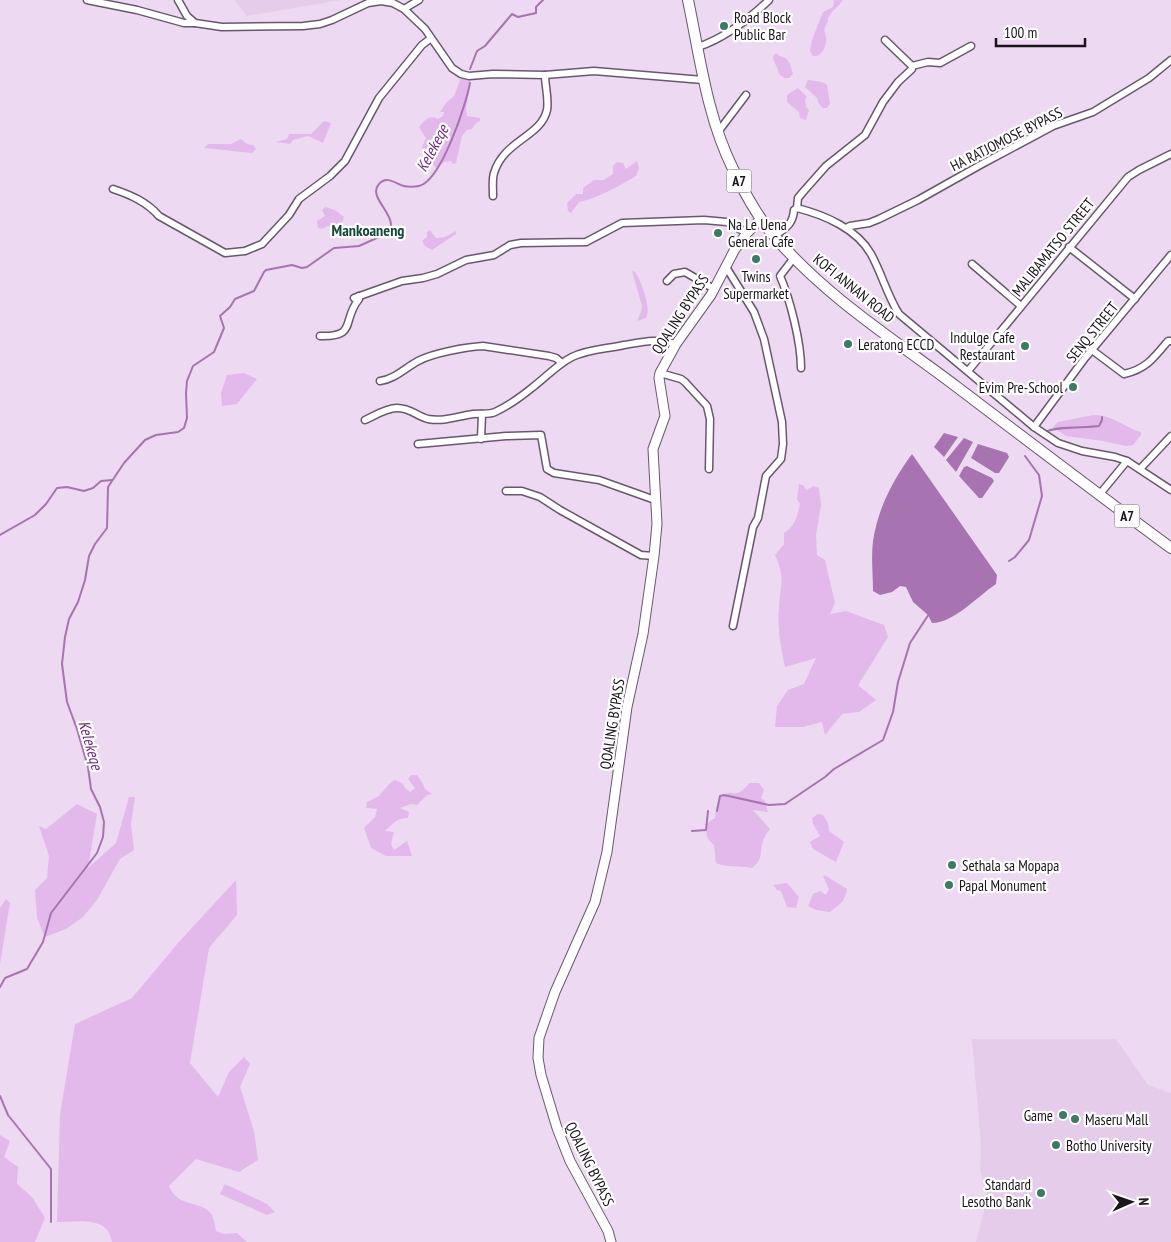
<svg xmlns="http://www.w3.org/2000/svg" width="1171" height="1242" viewBox="0 0 1171 1242" font-family="'PT Sans Narrow',sans-serif">
<rect width="100%" height="100%" fill="#edd9f1"/>
<g fill="#e5ccea">
<path d="M234,0H341L247,16Z"/>
<path d="M972,1039H1116L1148,1085L1171,1093V1242H976L987,1199L980,1168L981,1145Z"/>
</g>
<g fill="#e3b9ec">
<path d="M834,0H843C838,7 832,10 828,18V21L824,30C828,39 827,50 817,56H813L810,51L812,40L823,12L833,7Z"/>
<path d="M777,53C782,59 776,54 783,57C790,59 791,68 793,74L789,78H784L779,74C778,67 773,62 773,56Z"/>
<path d="M461,78L470,80C471,92 464,105 467,116L480,118V121L475,124L472,129L467,130L462,136L456,163L453,164L451,161L444,162L436,168L430,160L426,159L422,147L426,138L419,127C425,120 429,115 438,119L443,116L444,112H440L446,103L454,96Z"/>
<path d="M808,80L822,82L827,85L830,104L827,108H823L819,104L817,98L805,87Z"/>
<path d="M798,88L807,97L805,99L806,107L809,110L806,120L800,118L799,112L787,102V95Z"/>
<path d="M324,121L331,123L323,143L308,136L293,140L290,144L275,142L287,139L289,134H311Z"/>
<path d="M241,139L247,144L253,145L256,149L252,153L204,148L208,144H231Z"/>
<path d="M637,161L639,168L636,176C617,187 600,197 579,202L571,213L568,211L567,203L576,194H583V188L594,180H603L613,174V166L617,162L623,163L626,169Z"/>
<path d="M325,207L335,210L344,217L342,223L328,226L322,229L318,228L317,221L325,216L322,210Z"/>
<path d="M430,230L436,238L445,237L456,231V234L432,250L425,246L422,241L427,237V232Z"/>
<path d="M632,271L635,272C641,280 652,310 646,318L637,321L641,312L642,306Z"/>
<path d="M244,373L257,379L237,404L222,406L221,393L227,375Z"/>
<path d="M1093,415C1112,414 1123,427 1141,432V435L1133,445L1126,446L1103,441L1066,436L1053,427L1058,422Z"/>
<path d="M799,484L804,486L806,490L814,486L819,488L821,505L816,535L817,555L825,560L835,603L830,614L846,611L884,625L888,637L858,685L876,700L859,712L842,714L825,735L822,722L803,727H775L777,706L788,690L804,684L816,658L785,667C781,648 777,628 779,608C780,583 786,580 775,555L784,544V533C795,527 798,514 800,503L797,500Z"/>
<path d="M411,775H417C420,780 424,784 425,789L432,794L427,795L417,805L411,804L400,808L409,812L408,818C397,818 392,824 385,831L394,832L391,844L394,850L407,841L412,856H386L371,848L364,828L375,817L377,809L366,808L367,802L379,796L389,784L395,780L402,783L406,789L410,792L415,788L408,779Z"/>
<path d="M750,783H759L764,790L761,798L765,801L768,812L753,810L770,829C767,833 764,837 763,841C759,854 764,858 752,868C739,865 727,868 716,863L714,845C705,838 706,833 707,823L715,818C716,808 717,796 728,793C731,792 734,794 737,793C742,792 746,786 750,783Z"/>
<path d="M129,797H135L131,824L134,850L120,859L97,900L83,917L66,929L45,937L37,918L35,890L47,878L49,856L39,826L46,829L77,804L97,814L88,868L116,843Z"/>
<path d="M818,814L823,815L828,823L829,831L844,842L836,862L813,849L810,842L820,836L813,824L812,818Z"/>
<path d="M823,876H826L847,889C846,901 838,906 830,912L816,910L808,906L813,894L820,891L826,895L829,889Z"/>
<path d="M236,880L237,915L209,948L190,1063L218,1097L229,1072L244,1057L250,1064L240,1087L254,1131L258,1160L239,1172L196,1159L169,1186C178,1209 204,1200 212,1215C214,1220 215,1226 216,1231L223,1234L237,1233L247,1242H112C108,1215 78,1222 57,1222L60,1115L75,1024L132,998L178,943Z"/>
<path d="M787,883L799,897L796,908L787,907L781,891L777,890L773,885Z"/>
<path d="M6,899L10,903L0,964V908Z"/>
<path d="M0,1135L10,1141L4,1157L18,1167L17,1184L32,1197L45,1218L35,1242H0Z"/>
<path d="M225,1184L267,1204L275,1212L267,1215L220,1194Z"/>
</g>
<g fill="#a774b1">
<path d="M944,433L958,437L944,457L934,447Z"/>
<path d="M964,438L973,442L956,472L946,460Z"/>
<path d="M978,444L1007,453L1009,457L999,473H995L971,458Z"/>
<path d="M912,454L997,575L996,584C978,596 954,623 932,623L928,615L913,602L906,587L900,586L892,592L880,595L873,591C873,575 871,557 873,541C878,508 893,480 912,454Z"/>
<path d="M967,466L992,478L994,481L982,498H979L959,476L964,467Z"/>
</g>
<g fill="none" stroke-linecap="round" stroke-linejoin="round">
<g stroke="#a774b1" stroke-width="2">
<path d="M470,69L477,51L485,46L512,14L518,17L536,13V7L543,0"/>
<path d="M1046,432C1054,426 1086,428 1099,426L1102,420V417"/>
<path d="M0,535L35,515L46,504L57,488L67,487L84,491L93,488L101,481L112,480"/>
<path d="M1009,561L1015,557L1029,540L1042,496L1039,475L1025,456"/>
<path d="M717,811L720,796L724,795L769,805L785,804L825,777L834,769L883,740L893,712L898,682L910,643L929,614"/>
<path d="M692,831L706,830L708,811"/>
<path d="M0,987L5,978L27,969L43,942L51,913L97,853L103,837L104,822L100,807L91,789L88,767L77,729L67,702L62,664L65,637L69,619L78,602L85,580L89,556L95,544L107,528L108,487L124,463L145,440L156,435L178,432L184,428L187,418L186,393L187,381L193,366L214,352L224,328L220,316L230,307L235,299L254,291L264,272L266,270L292,265L302,268L307,267L334,248L359,246L388,233C389,230 391,228 391,225C392,212 368,196 379,184C387,175 396,184 404,186C407,187 415,187 419,186C441,181 466,105 470,83"/>
<path d="M0,1096L8,1115L51,1169V1222"/>
</g>
<g stroke="#69586d" stroke-width="9">
<g id="street">
<path d="M87,0L137,10L184,23H195"/>
<path d="M178,0L187,16L195,23L222,27L303,26L320,24L332,20L368,3L381,1L393,3L404,9L425,29L452,68L461,74L469,76L493,74L545,75L594,71L703,80"/>
<path d="M404,9L419,0"/>
<path d="M885,40L912,66"/>
<path d="M698,47C725,38 748,20 769,0"/>
<path d="M718,132L746,95"/>
<path d="M113,189C131,195 147,202 159,216L225,253L245,251L262,244L289,215L299,199L330,176L345,161L379,98L422,45L430,39"/>
<path d="M493,196C493,188 492,179 494,173C504,140 541,137 547,110C549,99 545,86 545,75"/>
<path d="M797,208C825,215 857,229 871,254C882,274 887,295 899,314L1034,427L1058,443L1082,451L1115,457L1127,461L1171,490"/>
<path d="M846,228L850,226L869,223L879,219L918,200L982,164L1053,126L1093,112L1149,78L1171,60"/>
<path d="M774,237C785,228 793,225 794,210L797,208L798,198L803,192L826,166L865,135L883,102L898,82L912,69V66L928,62L940,63L971,46"/>
<path d="M1069,247L1135,299"/>
<path d="M790,263L780,276C790,299 801,342 801,368"/>
<path d="M972,264L1021,306"/>
<path d="M726,267L754,312L764,339L782,422L783,444L781,459L766,476L758,518L753,527L733,626"/>
<path d="M667,281L674,274L685,272L714,289"/>
<path d="M354,298L402,281L423,278L437,274L466,260L494,255L510,245L521,243L586,242L622,223L704,220L727,222L747,233"/>
<path d="M320,336C358,337 341,321 359,299V296"/>
<path d="M1092,350L1124,374C1146,369 1154,358 1168,341H1171"/>
<path d="M968,371L1128,177L1139,170L1171,154"/>
<path d="M660,373L681,379L685,382L707,406L710,419L709,469"/>
<path d="M380,381C395,379 405,368 418,361C433,353 466,347 483,346L549,356L556,358L562,363"/>
<path d="M365,420C374,416 386,408 397,408C411,408 416,416 428,419C444,422 458,416 473,414C480,413 489,415 495,412C508,406 522,396 533,387C546,377 558,364 572,357C589,349 606,349 624,345C642,342 657,338 676,344"/>
<path d="M1034,427L1085,358L1171,255"/>
<path d="M481,439L482,414"/>
<path d="M418,444L506,436L541,435L547,469L554,473L599,480L655,500"/>
<path d="M1140,469L1171,436"/>
<path d="M506,491H522L540,497L560,510L641,555L654,556"/>
<path d="M1099,495L1127,461"/>
</g>
</g>
<g stroke="#69586d" stroke-width="11">
<path id="secondary" d="M611,1242L608,1231L570,1161L557,1128L541,1075L538,1058L539,1038L555,992L595,902L607,852L627,707L643,634L654,556L657,524L653,449L665,416L659,378L660,373L676,344L711,295L735,249L747,233L761,219"/>
</g>
<g stroke="#69586d" stroke-width="12">
<path id="primary" d="M688,0C700,57 707,117 733,169C744,192 758,218 775,237C826,297 895,340 957,387C1028,441 1099,495 1171,548"/>
</g>
<use href="#street" stroke="#fff" stroke-width="6"/>
<use href="#secondary" stroke="#fff" stroke-width="9"/>
<use href="#primary" stroke="#fff" stroke-width="10"/>
</g>
<g fill="#3c7a66" stroke="#fff" stroke-width="2">
<circle cx="724" cy="26" r="5"/>
<circle cx="718" cy="233" r="5"/>
<circle cx="756" cy="259" r="5"/>
<circle cx="848" cy="344" r="5"/>
<circle cx="1025" cy="346" r="5"/>
<circle cx="1073" cy="387" r="5"/>
<circle cx="952" cy="865" r="5"/>
<circle cx="949" cy="885" r="5"/>
<circle cx="1063" cy="1115" r="5"/>
<circle cx="1075" cy="1119" r="5"/>
<circle cx="1056" cy="1145" r="5"/>
<circle cx="1041" cy="1193" r="5"/>
</g>
<g text-anchor="middle" dominant-baseline="central" stroke-width="4.5" stroke-linejoin="round" paint-order="stroke">
<g fill="#fff" stroke="#5f5a60" stroke-width="1">
<rect x="726.5" y="169.5" width="25" height="23" rx="4"/>
<rect x="1114.5" y="504.5" width="25" height="23" rx="4"/>
</g>
<g font-size="14" font-weight="bold" fill="#1a141c">
<text x="739" y="181">A7</text>
<text x="1127" y="516">A7</text>
</g>
<g font-size="15" fill="#1a141c" stroke="#fff" text-anchor="start">
<text x="734" y="17">Road Block<tspan x="734" dy="17">Public Bar</tspan></text>
<text x="728" y="224">Na Le Uena<tspan x="728" dy="17">General Cafe</tspan></text>
<text x="756" y="276" text-anchor="middle">Twins<tspan x="756" dy="17">Supermarket</tspan></text>
<text x="1015" y="337" text-anchor="end">Indulge Cafe<tspan x="1015" dy="17">Restaurant</tspan></text>
<text x="858" y="344">Leratong ECCD</text>
<text x="1063" y="387" text-anchor="end">Evim Pre-School</text>
<text x="962" y="865">Sethala sa Mopapa</text>
<text x="959" y="885">Papal Monument</text>
<text x="1053" y="1115" text-anchor="end">Game</text>
<text x="1085" y="1119">Maseru Mall</text>
<text x="1066" y="1145">Botho University</text>
<text x="1031" y="1184" text-anchor="end">Standard<tspan x="1031" dy="17">Lesotho Bank</tspan></text>
</g>
<g font-size="15" fill="#1a141c" stroke="#fff">
<text transform="translate(1006 139) rotate(-27)">HA RATJOMOSE BYPASS</text>
<text transform="translate(1053 247) rotate(-51)">MALIBAMATSO STREET</text>
<text transform="translate(854 288) rotate(39)">KOFI ANNAN ROAD</text>
<text transform="translate(680 314) rotate(-57)">QOALING BYPASS</text>
<text transform="translate(1092 332) rotate(-51)">SENQ STREET</text>
<text transform="translate(612 724) rotate(-81)">QOALING BYPASS</text>
<text transform="translate(590 1164) rotate(64)">QOALING BYPASS</text>
</g>
<g font-size="16" font-style="italic" fill="#6f2f7c" stroke="#fff">
<text transform="translate(432 148) rotate(-62)">Kelekeqe</text>
<text transform="translate(91 745) rotate(74)">Kelekeqe</text>
</g>
<g font-size="16" font-weight="bold" fill="#144839" stroke="#fff">
<text x="368" y="230">Mankoaneng</text>
</g>
</g>
<g transform="translate(1131 1202) rotate(88)" stroke="#ffffff" stroke-width="4" paint-order="stroke">
<path d="M0-4L9 19L0 12L-9 19Z" fill="#1a141c"/>
<text y="-8" font-size="14" font-weight="bold" text-anchor="middle" fill="#1a141c">N</text>
</g>
<path d="M996 38v8h89v-8" fill="none" stroke="#1a141c" stroke-width="2.5"/>
<text x="1004" y="38" font-size="15" fill="#1a141c" stroke="#ffffff" stroke-width="4" paint-order="stroke">100 m</text>
</svg>
